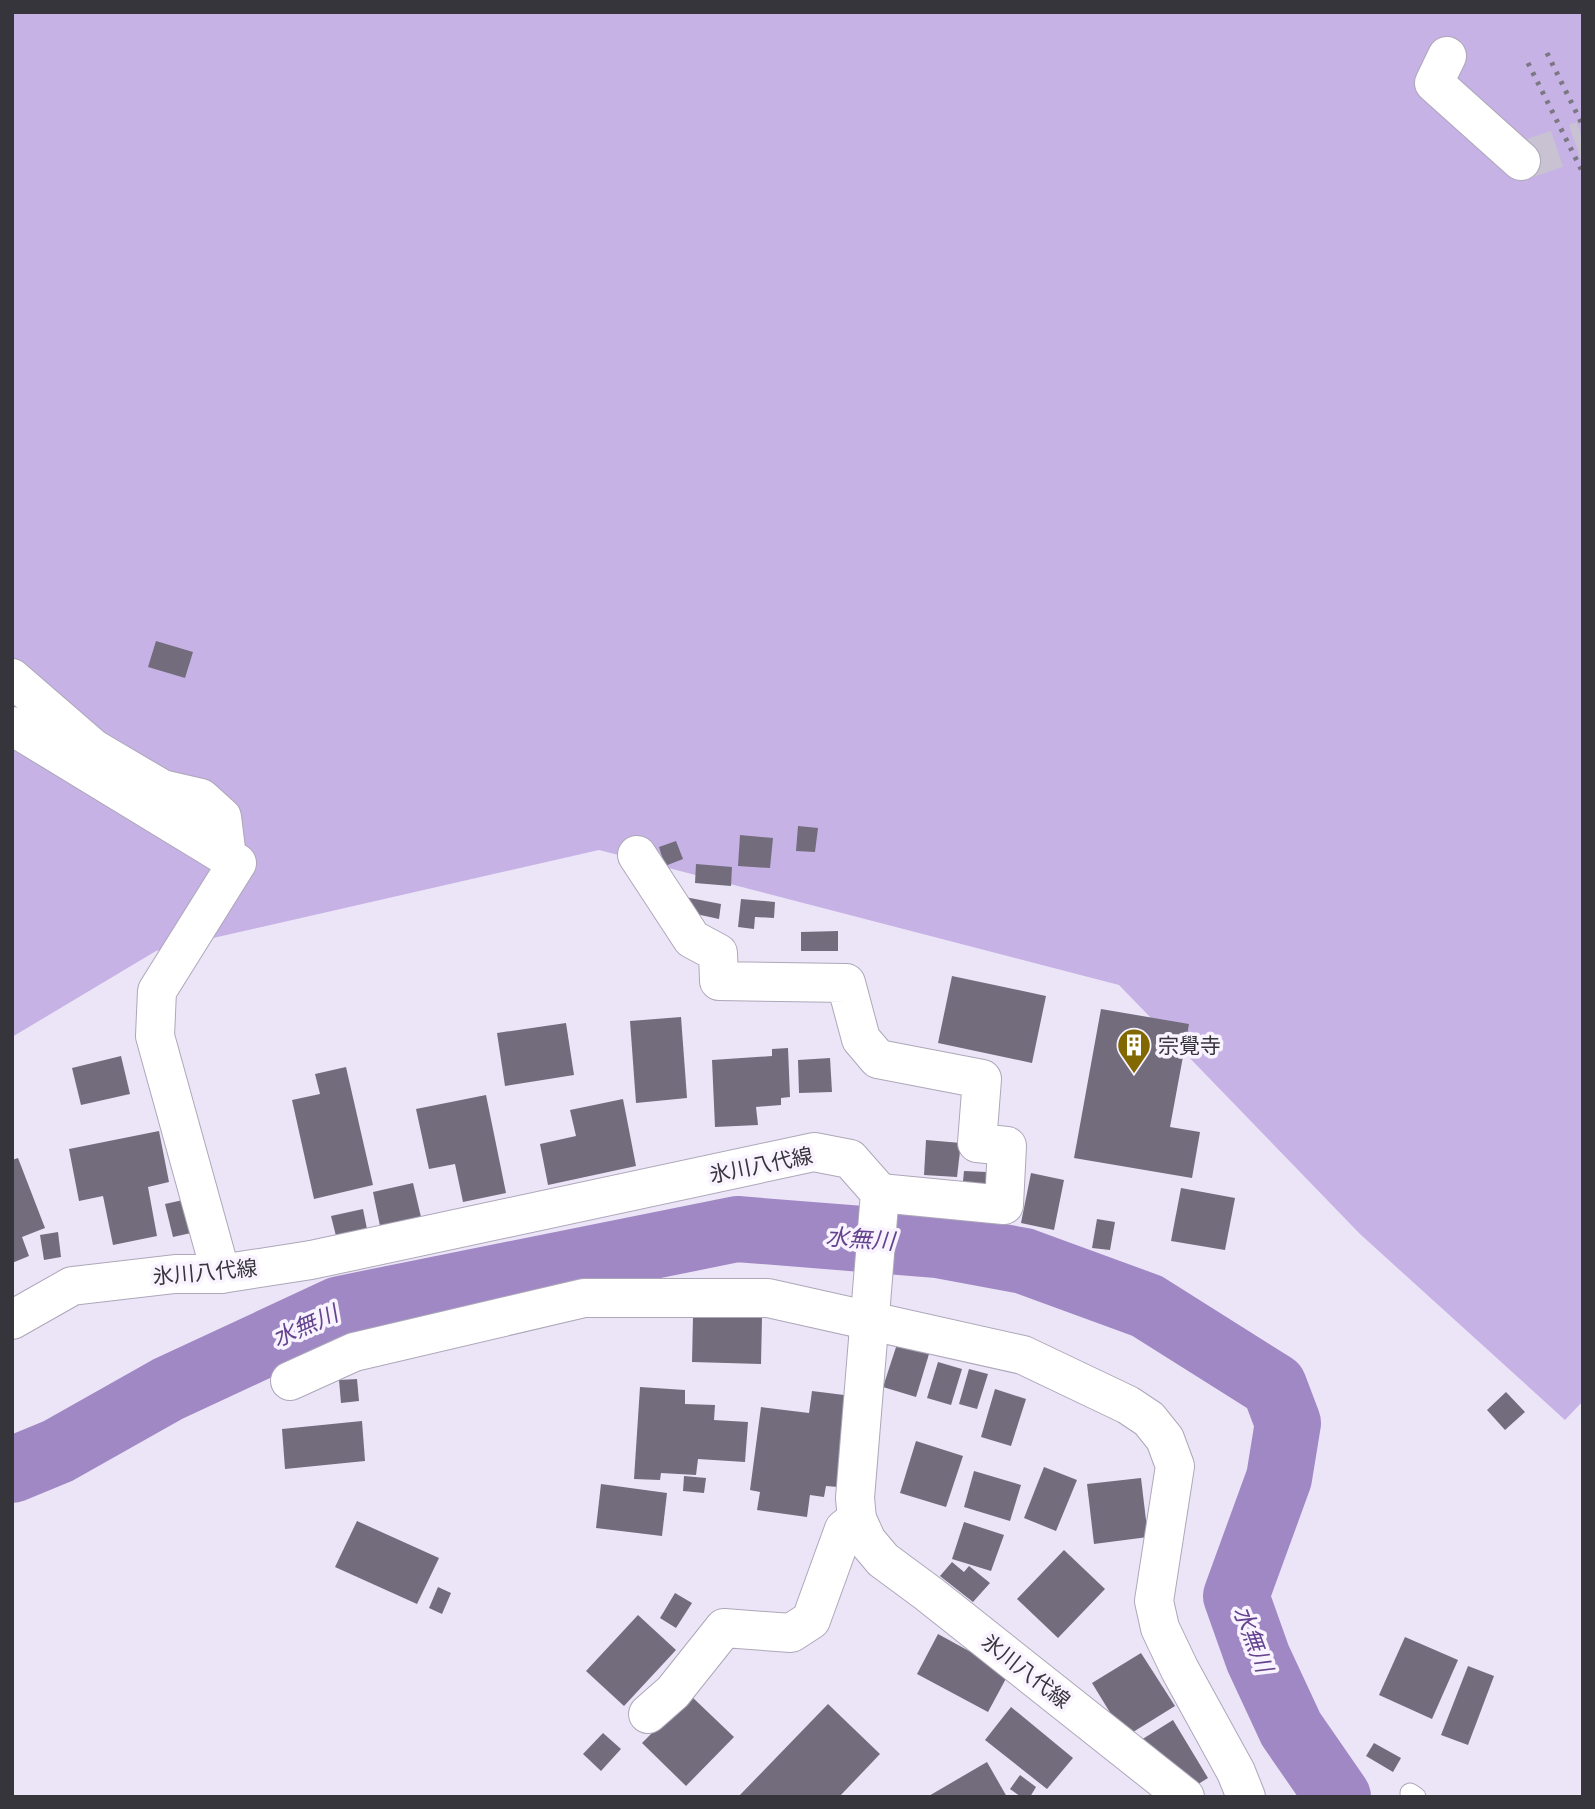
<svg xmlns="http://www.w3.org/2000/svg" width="1595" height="1809" viewBox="0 0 1595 1809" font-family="Arial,'Noto Sans JP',sans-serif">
<rect width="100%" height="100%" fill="#ece5f8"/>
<path fill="#c6b2e5" d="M12,12H1583V1401L1565,1420L1360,1234L1119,985L599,850L156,951L12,1037Z"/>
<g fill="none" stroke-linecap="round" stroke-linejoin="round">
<path stroke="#a088c4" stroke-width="66" d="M12,1470L58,1451L168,1389L340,1309L737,1229L938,1245L1024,1261L1147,1306L1274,1386L1288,1423L1279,1478L1236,1596L1258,1658L1291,1729L1338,1797"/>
</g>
<g fill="#726c7d">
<path d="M156,641L193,652L185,678L148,667Z"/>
<path d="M798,826L818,828L815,852L796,851Z"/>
<path d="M740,835L773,838L770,868L738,866Z"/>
<path d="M676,841L683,859L665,866L659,847Z"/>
<path d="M696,864L732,867L731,886L695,883Z"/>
<path d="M685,897L721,904L719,919L682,911Z"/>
<path d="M741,899L775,902L774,918L755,917L754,929L738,927Z"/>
<path d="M838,931V951H801V932Z"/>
<path d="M952,976L1046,996L1032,1063L938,1043Z"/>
<path d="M1101,1009L1189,1024L1170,1127L1200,1132L1192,1178L1074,1158Z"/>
<path d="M681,1017L687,1098L636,1103L630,1021Z"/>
<path d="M566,1023L574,1075L505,1086L497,1033Z"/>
<path d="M788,1048L790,1097L781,1098V1105L756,1107L758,1125L715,1127L712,1060L772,1056V1049Z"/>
<path d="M121,1056L130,1094L81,1105L72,1068Z"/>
<path d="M830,1058L832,1092L799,1093L798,1060Z"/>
<path d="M346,1067L373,1185L314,1199L292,1100L320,1094L315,1074Z"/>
<path d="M486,1095L506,1193L463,1202L455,1164L429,1169L416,1109Z"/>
<path d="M623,1099L636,1166L548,1185L540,1144L576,1136L570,1110Z"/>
<path d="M159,1131L169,1182L148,1187L157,1236L113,1245L103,1196L79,1201L69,1149Z"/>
<path d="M926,1140L961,1143L957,1177L924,1175Z"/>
<path d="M18,1158L45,1228L22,1237L29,1256L12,1263V1160Z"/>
<path d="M964,1171L987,1172L986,1193L962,1192Z"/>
<path d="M1031,1173L1064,1180L1054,1230L1021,1223Z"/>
<path d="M413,1183L421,1217L380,1226L373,1192Z"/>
<path d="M1181,1188L1235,1198L1225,1250L1171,1241Z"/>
<path d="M183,1200L191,1233L173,1237L165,1204Z"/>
<path d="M363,1209L367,1229L336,1236L331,1216Z"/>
<path d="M1097,1219L1115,1222L1110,1250L1092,1248Z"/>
<path d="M58,1232L61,1257L44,1260L40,1235Z"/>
<path d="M693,1316L762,1317L761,1364L692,1362Z"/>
<path d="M897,1344L929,1354L916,1397L883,1387Z"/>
<path d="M938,1362L962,1369L951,1405L927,1398Z"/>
<path d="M969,1369L988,1374L977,1409L959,1404Z"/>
<path d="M357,1379L359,1401L341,1403L339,1380Z"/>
<path d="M640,1387L685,1390V1404L715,1405L714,1420L748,1422L745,1462L698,1459L696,1475L661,1473L660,1480L634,1479Z"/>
<path d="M995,1389L1026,1399L1011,1446L981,1437Z"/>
<path d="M812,1391L860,1397L838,1487L826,1486L824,1497L810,1495L807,1517L757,1510L760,1492L750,1490L761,1407L809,1413Z"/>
<path d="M1506,1392L1525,1412L1505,1430L1487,1410Z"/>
<path d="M362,1421L365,1461L285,1469L282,1429Z"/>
<path d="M916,1441L963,1456L946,1507L900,1493Z"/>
<path d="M1044,1467L1077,1480L1056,1531L1024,1518Z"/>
<path d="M974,1471L1021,1485L1010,1521L964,1507Z"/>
<path d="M684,1476L706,1478L704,1493L683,1491Z"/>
<path d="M1141,1478L1148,1537L1094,1544L1087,1484Z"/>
<path d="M601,1484L667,1493L662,1536L596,1528Z"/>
<path d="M357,1521L439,1558L417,1604L335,1567Z"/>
<path d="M964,1522L1004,1535L991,1571L952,1559Z"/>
<path d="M1064,1550L1105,1589L1058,1638L1017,1599Z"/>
<path d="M952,1562L964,1572L969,1566L990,1583L973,1602L940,1576Z"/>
<path d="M438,1587L451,1593L442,1614L429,1608Z"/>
<path d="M675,1593L692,1603L676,1628L660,1618Z"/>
<path d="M638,1615L676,1650L624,1706L586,1671Z"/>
<path d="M938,1634L1009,1673L988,1712L917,1674Z"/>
<path d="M1405,1637L1458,1660L1432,1719L1379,1695Z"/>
<path d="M1141,1653L1175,1706L1125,1737L1092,1683Z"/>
<path d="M1468,1666L1494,1676L1468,1745L1441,1735Z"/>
<path d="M690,1695L734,1737L686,1786L642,1743Z"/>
<path d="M828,1704L880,1754L839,1797H738Z"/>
<path d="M1011,1707L1073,1758L1047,1789L985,1740Z"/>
<path d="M1173,1720L1208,1778L1195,1786L1187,1773L1176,1780L1141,1740Z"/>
<path d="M603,1733L621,1749L601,1771L583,1754Z"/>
<path d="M1374,1743L1401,1758L1393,1772L1366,1756Z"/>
<path d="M987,1762L1007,1797H927Z"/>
<path d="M1020,1775L1036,1787L1030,1797H1021L1010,1789Z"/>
</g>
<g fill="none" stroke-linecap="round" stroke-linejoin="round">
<path stroke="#c8c2d2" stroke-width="38" stroke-dasharray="38 19" stroke-linecap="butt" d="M1521,161L1583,140"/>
<g stroke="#ada7b9" stroke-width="21">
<path id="service" d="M1410,1793L1416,1797"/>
</g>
<g stroke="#ada7b9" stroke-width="40">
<g id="minor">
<path d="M1447,56L1434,83L1521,161"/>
<path d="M12,678L94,749L162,789L201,798L222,817L227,857"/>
<path d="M12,726L237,863L157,991L155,1036L221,1274"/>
<path d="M637,855L692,939L718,953L719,981L846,983L861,1039L878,1059L982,1079L977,1143L1007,1146L1004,1205L880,1193"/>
<path d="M290,1381L354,1352L584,1298H768L1023,1355L1128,1405L1149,1419L1165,1439L1175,1466L1154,1601L1160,1628L1180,1670L1236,1772L1246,1797"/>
<path d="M648,1714L673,1692L724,1628L791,1633L811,1620L844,1529L857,1519"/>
</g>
</g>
<g stroke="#ada7b9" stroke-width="40">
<path id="secondary" d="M12,1320L72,1286L175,1274H221L311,1260L814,1152L850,1159L880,1193L855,1498L857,1519L867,1541L883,1560L929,1594L1185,1797"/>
</g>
<use href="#service" stroke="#fff" stroke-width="19"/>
<use href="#minor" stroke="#fff" stroke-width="38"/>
<use href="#secondary" stroke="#fff" stroke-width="38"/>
<g stroke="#7b7783" stroke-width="5" stroke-dasharray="3.5 7" stroke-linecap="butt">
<path d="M1547,53L1583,126"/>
<path d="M1528,63L1583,173"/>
</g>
</g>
<defs>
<g id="building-pin" transform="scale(1.75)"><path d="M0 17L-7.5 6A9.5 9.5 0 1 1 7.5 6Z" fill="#816800" stroke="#f8f3ff"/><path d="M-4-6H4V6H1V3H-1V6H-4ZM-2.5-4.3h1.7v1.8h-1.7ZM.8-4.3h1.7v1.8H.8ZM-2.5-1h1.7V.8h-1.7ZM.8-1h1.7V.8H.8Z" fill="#fff"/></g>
</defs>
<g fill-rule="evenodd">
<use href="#building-pin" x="1134" y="1045"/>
</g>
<g text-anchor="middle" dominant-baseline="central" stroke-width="7" stroke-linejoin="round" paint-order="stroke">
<g font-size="21" fill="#37353c" stroke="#f8f3ff" text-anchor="start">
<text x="1158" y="1045">宗覺寺</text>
</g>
<g font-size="21" fill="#37353c" stroke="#f8f3ff">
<text transform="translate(761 1165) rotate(-11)">氷川八代線</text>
<text transform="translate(205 1272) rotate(-5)">氷川八代線</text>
<text transform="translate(1026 1671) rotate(38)">氷川八代線</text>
</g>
<g font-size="23" font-style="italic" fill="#65448f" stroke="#f8f3ff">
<text transform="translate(860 1239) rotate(4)">水無川</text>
<text transform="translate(305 1326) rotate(-24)">水無川</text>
<text transform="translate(1253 1639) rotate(69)">水無川</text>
</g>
</g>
<rect width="1595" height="1809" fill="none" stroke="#37353c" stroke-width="28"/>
</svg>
